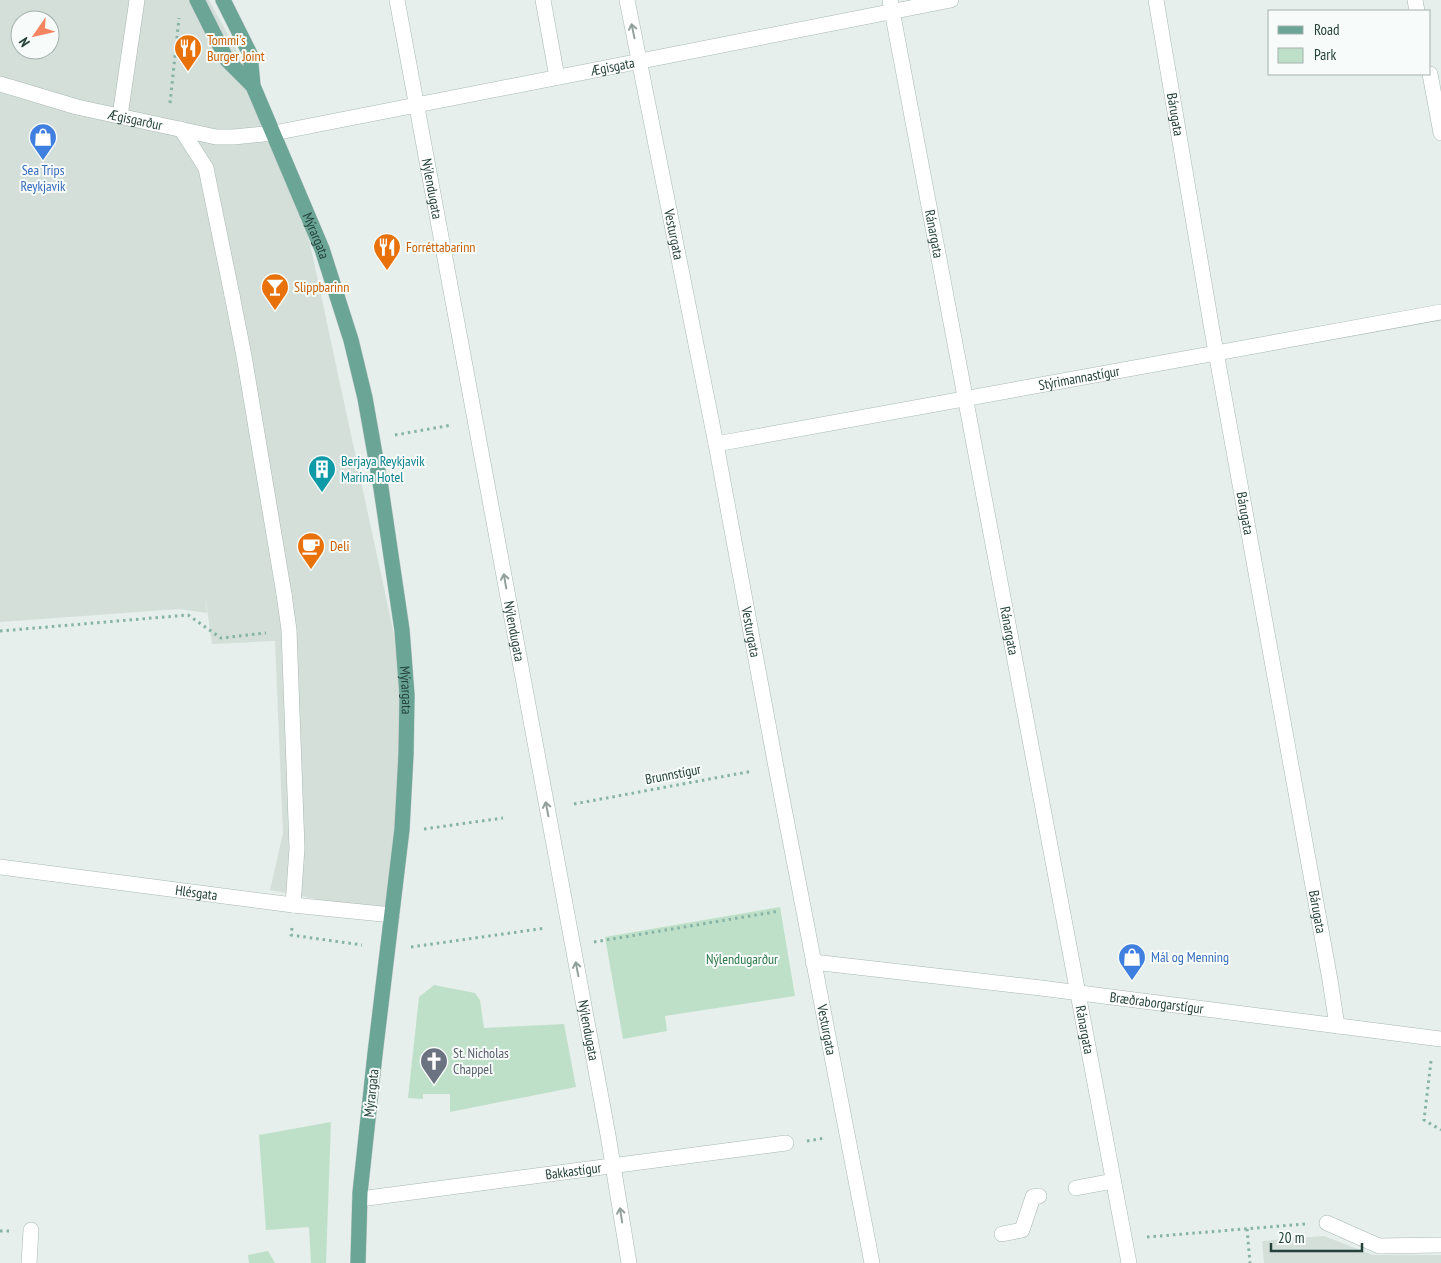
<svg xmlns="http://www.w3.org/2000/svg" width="1441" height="1263" viewBox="0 0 1441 1263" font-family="'PT Sans Narrow',sans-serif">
<rect width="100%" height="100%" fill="#e6efeb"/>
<g fill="#d4dfda" fill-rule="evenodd">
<path d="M0,0H209L235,47L307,230L407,695L394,914L270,890L283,833L275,641L212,644L205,594L207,613L180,609L0,622ZM20,20H50V50H20Z"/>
<path d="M1324,1236L1373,1255H1441V1263H1264L1262,1241Z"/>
</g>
<g fill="#bfe0c8">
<path d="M780,907L795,996L665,1016L667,1031L623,1039L605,937Z"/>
<path d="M434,985L475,993L480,1000L484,1028L564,1024L576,1087L450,1112V1094H423V1099L408,1098L419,997Z"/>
<path d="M331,1122L326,1263H311L309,1227L266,1230L259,1135Z"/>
<path d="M268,1251L275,1263H249L248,1255Z"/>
</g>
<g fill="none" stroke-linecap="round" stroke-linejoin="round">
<g stroke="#a8b8b2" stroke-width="16">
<g id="service">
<path d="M543,0L557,77"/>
<path d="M120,116L137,0"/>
<path d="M181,129L206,168L232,295"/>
<path d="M284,594L289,630L297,848L293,905"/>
<path d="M1076,1188L1113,1181"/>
<path d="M1002,1234L1022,1230L1033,1197L1039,1196"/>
</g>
</g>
<g stroke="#a8b8b2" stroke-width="16">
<path id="pedestrian" d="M232,295L244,356L284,594"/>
</g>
<g stroke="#a8b8b2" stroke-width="16">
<g id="minor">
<path id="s1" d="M397,0L608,1135L629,1263"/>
<path id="s2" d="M627,0L716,444L776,767L872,1263"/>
<path id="s3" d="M890,0L1129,1263"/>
<path id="s4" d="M1156,0L1212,330L1330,980L1337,1026"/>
<path d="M1415,0L1417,11"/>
<path d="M1430,74L1441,133"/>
<path id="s5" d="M0,84L77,107L216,137H234L274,133"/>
<path id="s6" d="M716,444L1441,312"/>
<path id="s7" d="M0,867L293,905L392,915"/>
<path id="s8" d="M813,962L1041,988L1441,1039"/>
<path id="s9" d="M360,1199L786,1143"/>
<path d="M1327,1223L1379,1246L1441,1245"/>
<path d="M29,1263L31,1230"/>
</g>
</g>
<g stroke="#a8b8b2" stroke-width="16">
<g id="tertiary">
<path id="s10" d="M274,133L951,0"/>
</g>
</g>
<g stroke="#c2cac8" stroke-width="16">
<g id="primary">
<path d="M197,0L227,60L253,86"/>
<path id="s11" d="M223,0L250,54L253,86L322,249L351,340L365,398L381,488L402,630L407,695L406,754L402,829L375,1054L360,1193L358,1263"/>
</g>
</g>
<g stroke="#86b3a5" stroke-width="3" stroke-dasharray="2.5 4" stroke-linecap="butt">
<path d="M170,103L179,18"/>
<path d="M395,435L452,425"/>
<path d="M0,631L188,615L221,638L266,633"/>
<path d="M574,804L753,771"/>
<path d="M424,829L503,818"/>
<path d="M292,928L291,935L362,945"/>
<path d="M594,942L780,911"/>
<path d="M411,947L546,928"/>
<path d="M1431,1061L1424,1120L1441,1130"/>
<path d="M807,1141L825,1138"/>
<path d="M1247,1229L1250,1263"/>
<path d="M0,1231H9"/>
<path d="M1147,1237L1305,1224"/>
</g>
<use href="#service" stroke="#fff" stroke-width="15"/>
<use href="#pedestrian" stroke="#fff" stroke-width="15"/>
<use href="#minor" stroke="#fff" stroke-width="15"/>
<use href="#tertiary" stroke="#fff" stroke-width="15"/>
<use href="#primary" stroke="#6aa596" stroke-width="15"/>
</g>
<defs><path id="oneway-shaft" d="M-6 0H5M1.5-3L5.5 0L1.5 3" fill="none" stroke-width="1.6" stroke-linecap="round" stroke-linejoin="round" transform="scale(1.25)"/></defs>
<g stroke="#92a09c">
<use href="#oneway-shaft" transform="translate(633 31) rotate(-102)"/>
<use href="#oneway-shaft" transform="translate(505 581) rotate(-100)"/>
<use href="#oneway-shaft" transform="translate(547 809) rotate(-101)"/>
<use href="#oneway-shaft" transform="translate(577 969) rotate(-101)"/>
<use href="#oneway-shaft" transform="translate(621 1215) rotate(-99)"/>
</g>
<defs>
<g id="restaurant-pin" transform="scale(1.4375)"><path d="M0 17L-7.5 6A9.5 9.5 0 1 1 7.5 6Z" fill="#e8710a" stroke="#f7fbf9"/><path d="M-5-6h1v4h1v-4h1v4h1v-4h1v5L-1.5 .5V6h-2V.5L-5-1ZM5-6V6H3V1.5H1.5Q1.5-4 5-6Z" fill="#fff"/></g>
<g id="shop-pin" transform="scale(1.4375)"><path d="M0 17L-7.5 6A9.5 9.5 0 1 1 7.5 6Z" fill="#3f7fe0" stroke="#f7fbf9"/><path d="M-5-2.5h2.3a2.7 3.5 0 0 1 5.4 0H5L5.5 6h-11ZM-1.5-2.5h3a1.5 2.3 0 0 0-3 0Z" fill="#fff"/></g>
<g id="bar-pin" transform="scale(1.4375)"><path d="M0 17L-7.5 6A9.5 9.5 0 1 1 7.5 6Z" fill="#e8710a" stroke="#f7fbf9"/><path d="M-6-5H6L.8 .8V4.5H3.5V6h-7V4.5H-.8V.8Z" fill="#fff"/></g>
<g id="building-pin" transform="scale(1.4375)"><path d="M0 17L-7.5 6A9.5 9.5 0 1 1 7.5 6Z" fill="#0f9aa8" stroke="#f7fbf9"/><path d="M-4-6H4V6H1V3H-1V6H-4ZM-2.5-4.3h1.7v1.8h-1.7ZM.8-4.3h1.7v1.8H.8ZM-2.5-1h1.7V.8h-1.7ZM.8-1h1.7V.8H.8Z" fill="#fff"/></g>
<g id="cafe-pin" transform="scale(1.4375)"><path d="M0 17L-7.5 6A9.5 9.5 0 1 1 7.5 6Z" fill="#e8710a" stroke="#f7fbf9"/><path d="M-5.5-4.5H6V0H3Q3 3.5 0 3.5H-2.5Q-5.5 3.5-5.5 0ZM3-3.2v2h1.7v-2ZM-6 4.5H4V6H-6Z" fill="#fff"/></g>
<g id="church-pin" transform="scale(1.4375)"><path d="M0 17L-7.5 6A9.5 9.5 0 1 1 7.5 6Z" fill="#6b7280" stroke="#f7fbf9"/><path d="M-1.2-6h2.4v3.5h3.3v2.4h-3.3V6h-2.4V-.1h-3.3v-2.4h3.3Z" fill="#fff"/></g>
</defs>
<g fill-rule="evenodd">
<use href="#restaurant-pin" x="188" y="48"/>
<use href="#shop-pin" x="43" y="137"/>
<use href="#restaurant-pin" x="387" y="247"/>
<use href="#bar-pin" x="275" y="287"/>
<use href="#building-pin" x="322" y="469"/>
<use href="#cafe-pin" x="311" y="546"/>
<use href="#shop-pin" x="1132" y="957"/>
<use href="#church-pin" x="434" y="1061"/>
</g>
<g text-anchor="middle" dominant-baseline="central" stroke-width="4" stroke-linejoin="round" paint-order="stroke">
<g font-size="14" fill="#c56008" stroke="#f7fbf9" text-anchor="start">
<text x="207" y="40">Tommi's<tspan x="207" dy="16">Burger Joint</tspan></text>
<text x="406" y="247">Forréttabarinn</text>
<text x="294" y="287">Slippbarinn</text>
<text x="330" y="546">Deli</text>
</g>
<g font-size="14" fill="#24423a" stroke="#f7fbf9">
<text stroke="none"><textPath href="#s10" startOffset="345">Ægisgata</textPath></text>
<text stroke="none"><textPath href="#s4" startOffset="116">Bárugata</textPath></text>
<text stroke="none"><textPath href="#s5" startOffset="140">Ægisgarður</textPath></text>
<text stroke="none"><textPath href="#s1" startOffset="192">Nýlendugata</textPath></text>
<text stroke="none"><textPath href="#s2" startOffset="239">Vesturgata</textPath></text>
<text stroke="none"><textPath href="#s3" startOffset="238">Ránargata</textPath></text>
<text stroke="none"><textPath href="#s11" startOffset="255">Mýrargata</textPath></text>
<text stroke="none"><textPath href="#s6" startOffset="369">Stýrimannastígur</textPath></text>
<text stroke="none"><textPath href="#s4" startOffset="521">Bárugata</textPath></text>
<text stroke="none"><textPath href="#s1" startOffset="642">Nýlendugata</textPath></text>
<text stroke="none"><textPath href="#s2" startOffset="644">Vesturgata</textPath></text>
<text stroke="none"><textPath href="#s3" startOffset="642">Ránargata</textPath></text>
<text stroke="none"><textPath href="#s11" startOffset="720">Mýrargata</textPath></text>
<text transform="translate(673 774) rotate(-11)">Brunnstígur</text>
<text stroke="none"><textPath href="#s7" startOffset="198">Hlésgata</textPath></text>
<text stroke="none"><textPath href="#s4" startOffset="926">Bárugata</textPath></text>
<text stroke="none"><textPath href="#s8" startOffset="346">Bræðraborgarstígur</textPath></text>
<text stroke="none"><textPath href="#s2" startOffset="1049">Vesturgata</textPath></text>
<text stroke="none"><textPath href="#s3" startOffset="1048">Ránargata</textPath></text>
<text stroke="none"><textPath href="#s1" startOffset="1048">Nýlendugata</textPath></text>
<text transform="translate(371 1093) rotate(-84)">Mýrargata</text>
<text stroke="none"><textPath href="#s9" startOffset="215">Bakkastígur</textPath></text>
</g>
<g font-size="14" fill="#366cbe" stroke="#f7fbf9">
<text x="43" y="170">Sea Trips<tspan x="43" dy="16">Reykjavik</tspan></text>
<text x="1151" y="957" text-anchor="start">Mál og Menning</text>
</g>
<g font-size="14" fill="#0d838f" stroke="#f7fbf9" text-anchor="start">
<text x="341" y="461">Berjaya Reykjavik<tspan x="341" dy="16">Marina Hotel</tspan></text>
</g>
<g font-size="14" fill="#2d7a4b" stroke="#f7fbf9">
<text x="742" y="959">Nýlendugarður</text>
</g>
<g font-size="14" fill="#5b616d" stroke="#f7fbf9" text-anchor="start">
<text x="453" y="1053">St. Nicholas<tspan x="453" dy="16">Chappel</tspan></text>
</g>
</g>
<rect x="1268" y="10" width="162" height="65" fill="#f7fbf9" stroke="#a3b1ad"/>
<rect x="1278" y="26" width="25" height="8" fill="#6aa596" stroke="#a3b1ad"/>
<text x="1314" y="35" font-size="15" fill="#24423a">Road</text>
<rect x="1278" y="48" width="25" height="15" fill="#bfe0c8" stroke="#a3b1ad"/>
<text x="1314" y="60" font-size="15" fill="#24423a">Park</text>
<g transform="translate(35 35) rotate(236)"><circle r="24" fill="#f7fbf9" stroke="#a3b1ad"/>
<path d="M0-4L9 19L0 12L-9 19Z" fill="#f4845f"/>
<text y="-8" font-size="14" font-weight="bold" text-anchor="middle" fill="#24423a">N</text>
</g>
<path d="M1271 1243v8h91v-8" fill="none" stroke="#24423a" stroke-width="2.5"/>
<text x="1278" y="1243" font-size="15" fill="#24423a" stroke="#f7fbf9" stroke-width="4" paint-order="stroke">20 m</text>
</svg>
